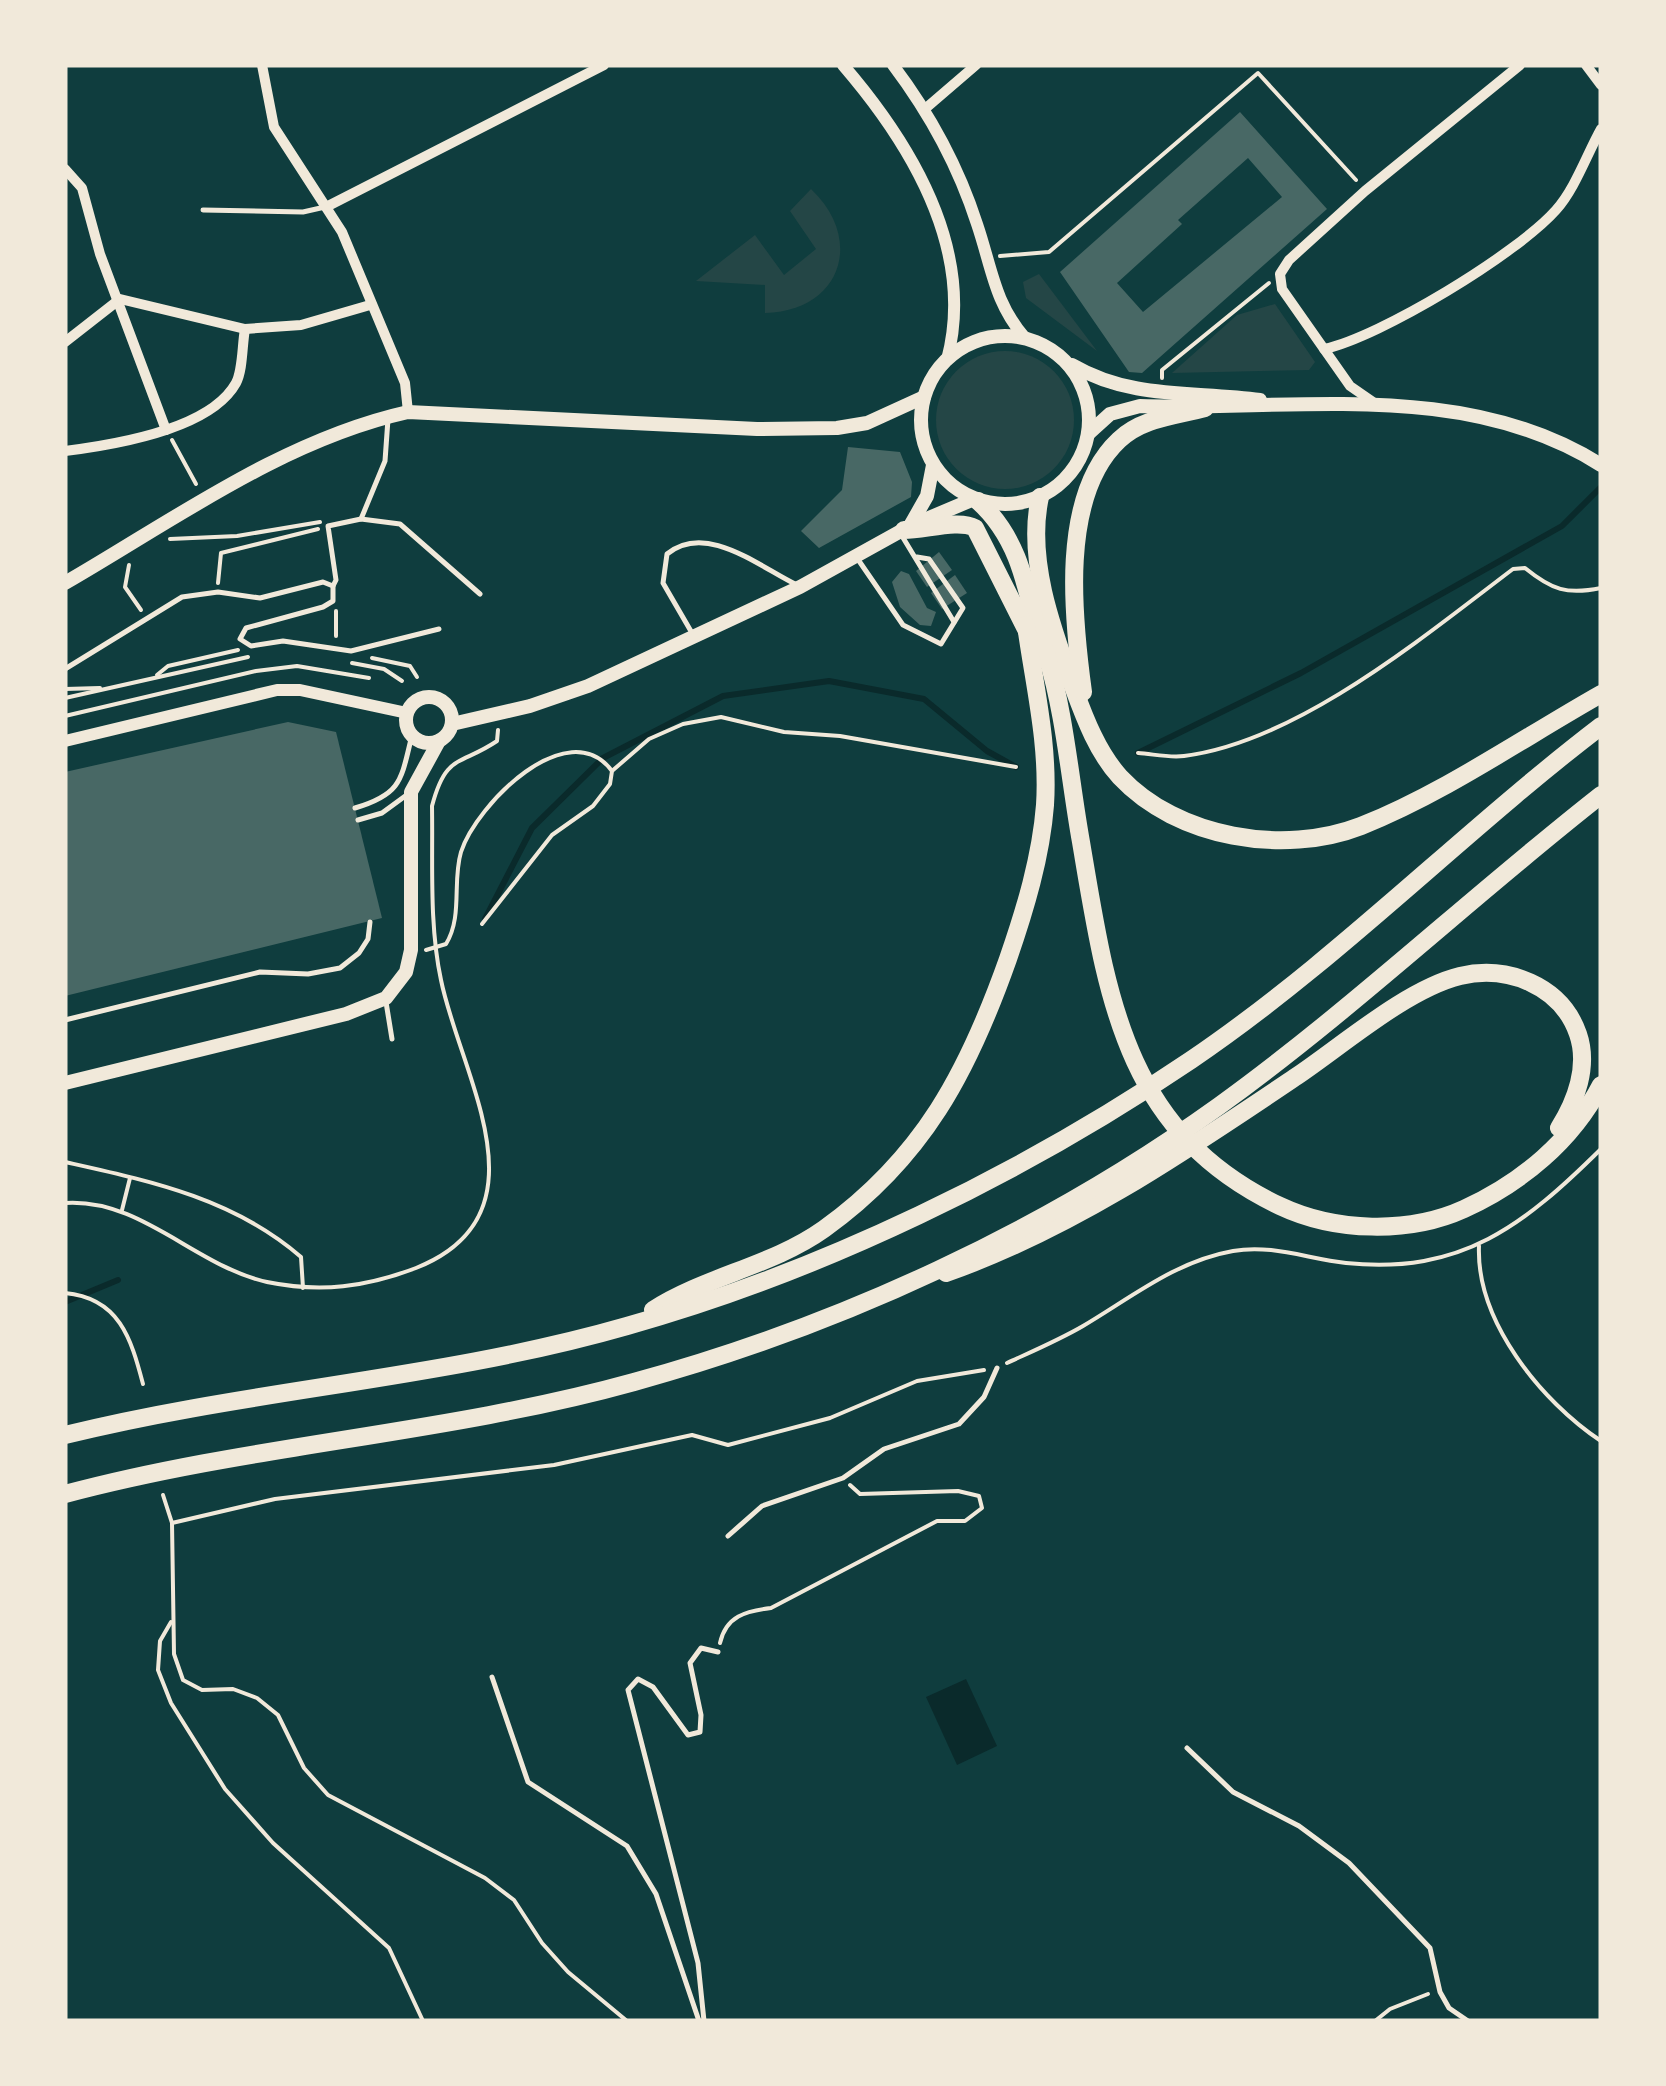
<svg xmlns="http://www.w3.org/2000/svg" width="1666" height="2086" viewBox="0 0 1666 2086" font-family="Figtree,sans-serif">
<rect width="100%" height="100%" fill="#0f3d3e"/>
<g fill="#244646">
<path d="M811,189C865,240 841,311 765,313V285L696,281L755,235L784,275L816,249L790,211Z"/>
<path d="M1039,274L1097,351L1026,298L1023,282Z"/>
<path d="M1275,304L1315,362L1309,370L1172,373L1237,315Z"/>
<circle cx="1005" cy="420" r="69"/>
</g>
<path fill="#0a2a2b" d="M966,1679L997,1746L957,1765L926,1697Z"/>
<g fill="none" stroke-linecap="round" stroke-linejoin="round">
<g stroke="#0a2a2b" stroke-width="6">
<path d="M1138,753L1301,673L1562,526L1601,487"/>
<path d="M485,919L532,828L603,758L723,696L829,681L924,699L987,751L1016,767"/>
<path d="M65,1302L118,1280"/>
</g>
</g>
<g fill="#486865" fill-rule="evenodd">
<path d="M1240,112L1327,209L1142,373L1129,372L1060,272ZM1248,158L1282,197L1143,312L1117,283L1182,224L1178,220Z"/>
<path d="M848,447L900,452L912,482L911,497L819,548L801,531L842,490Z"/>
<path d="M939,552L952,570L927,587L916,571Z"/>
<path d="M901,571L909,574L927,608L936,612L931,626L920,625L900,607L892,582Z"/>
<path d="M955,575L967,593L942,609L931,593Z"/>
<path d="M288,722L336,732L382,918L65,996V772Z"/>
</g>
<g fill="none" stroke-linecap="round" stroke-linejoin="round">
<g stroke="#f1e9da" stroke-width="4">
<path d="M1000,256L1049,252L1258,73L1356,180"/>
<path d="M1162,378V370L1269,283"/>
<path d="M172,440L196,484"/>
<path d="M170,539L237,536L320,522"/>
<path d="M129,565L125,587L141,610"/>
<path d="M218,583L221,553L318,529"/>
<path d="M336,611V636"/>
<path d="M372,658L410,666L417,677"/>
<path d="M352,663L384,669L402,681"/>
<path d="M157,675L168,666L238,650"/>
<path d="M65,689L100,688"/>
<path d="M65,698L248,657"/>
<path d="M65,716L256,671L297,666L369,678"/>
<path d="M1138,753C1153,754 1169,758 1184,756C1297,742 1423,637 1513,569L1525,568C1552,590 1567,595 1601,588"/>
<path d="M482,924L552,835L593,806L610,784L612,771L649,739L683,724L721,717L784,732L840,736L1016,767"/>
<path d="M426,950L446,944C463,916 452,882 461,852C476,805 568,712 612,771"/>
<path d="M65,1162C150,1181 233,1198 301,1257L303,1288"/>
<path d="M65,1203C141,1198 195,1266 267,1282C321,1293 366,1287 416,1268C552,1214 460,1075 441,980C429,924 433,863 432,806C446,753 460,766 497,741L498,730"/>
<path d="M122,1210L130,1178"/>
<path d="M1479,1246C1476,1321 1541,1401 1601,1441"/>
<path d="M65,1293C119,1298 131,1338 143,1384"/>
<path d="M1007,1363C1033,1351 1059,1340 1083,1326C1132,1297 1176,1261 1233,1251C1272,1244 1308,1259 1346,1263C1462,1275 1524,1225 1601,1149"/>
<path d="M163,1495L172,1523"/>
<path d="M171,1622L160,1641L158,1670L171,1703L225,1789L273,1843L389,1948L423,2021"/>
<path d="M720,1643C726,1616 746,1611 771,1608L937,1521H965L982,1508L979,1496L958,1491L860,1494L850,1485"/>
<path d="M627,2021L568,1972L542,1943L514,1900L485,1878L328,1795L304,1768L278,1715L257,1698L233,1689L202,1690L183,1680L174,1654L172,1523L275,1499L554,1465L692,1435L728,1445L830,1418L917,1381L984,1370"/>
<path d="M1375,2021L1390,2009L1428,1994"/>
</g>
<g stroke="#f1e9da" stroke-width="5">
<path d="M203,210L303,212L325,207"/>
<path d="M388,419L385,461L361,519L400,524L480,594"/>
<path d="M902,536L954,622"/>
<path d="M857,558L903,625L941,644L963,608L929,559L917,557"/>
<path d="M333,586L336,580L328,526L361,519"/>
<path d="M692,633L663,583L667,554C706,522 758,566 797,585"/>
<path d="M65,669L182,597L218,592L260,598L323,582L333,586V601L323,607L246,628L240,639L251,646L283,641L351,651L439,629"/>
<path d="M355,808C402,794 401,780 412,735"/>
<path d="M358,820L382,813L408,794"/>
<path d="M386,1002L392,1039"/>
<path d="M65,1020L260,972L308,974L340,968L359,953L368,939L370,922"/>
<path d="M728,1536L762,1506L843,1478L884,1449L959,1424L984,1397L997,1368"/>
<path d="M492,1677L528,1782L627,1846L656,1894L699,2021"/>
<path d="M1187,1748L1233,1792L1299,1826L1349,1863L1430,1948L1440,1992L1449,2008L1468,2021"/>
<path d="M704,2021L698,1963L628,1690L638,1679L653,1687L688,1735L700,1732L701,1715L690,1663L701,1648L718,1652"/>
</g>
<g stroke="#f1e9da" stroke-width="10">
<path d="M262,65L274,127L342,232L405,383L408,412"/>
<path d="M1586,65L1601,85"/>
<path d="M926,108L976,65"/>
<path d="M65,169L82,188L100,254L166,430"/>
<path d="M328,206L604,65"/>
<path d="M65,342L120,299L245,329L301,325L370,305"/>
<path d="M1324,349C1380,337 1517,254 1556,210C1575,189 1587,154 1601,129"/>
<path d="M1376,404L1350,386L1282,289L1280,274L1289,260L1365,191L1520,65"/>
<path d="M65,451C113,445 210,430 236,383C243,370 242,345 245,329"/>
</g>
<g stroke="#f1e9da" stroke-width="12">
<path d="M843,65C911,144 976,251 947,360"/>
<path d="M893,65C930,114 958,165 977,224C992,268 994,302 1025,338"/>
<path d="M65,741L277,690H300L407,713"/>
</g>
<g stroke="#f1e9da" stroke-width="14">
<circle cx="1005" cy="420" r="84"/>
<path d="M1072,365C1132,400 1194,391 1260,400"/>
<path d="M1089,433L1110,414L1140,406C1293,411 1464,378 1601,465"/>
<path d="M910,526L927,496L933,465"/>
<path d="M65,583C174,520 283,440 408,412L757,429L837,428L867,423L924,397"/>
<circle cx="429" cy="720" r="23"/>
<path d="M452,724L530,706L588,686L800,587L910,526L974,499"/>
<path d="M65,1083L346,1014L386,998L406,972L411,950V792L439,741"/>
</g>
<g stroke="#f1e9da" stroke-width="18">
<path d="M1040,497C1026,560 1053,631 1074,689C1085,719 1098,753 1120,777C1177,838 1284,856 1361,826C1444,793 1523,738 1601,694"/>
<path d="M978,501C1018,537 1026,584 1038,635C1040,643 1044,648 1047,656C1065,714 1070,781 1081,842C1107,996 1124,1132 1280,1206C1335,1232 1409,1234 1464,1209C1521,1183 1572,1141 1601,1085"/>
<path d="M904,530C925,530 959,519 975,528L1027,631"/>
<path d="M1083,692C1073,619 1059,496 1119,440C1142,418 1175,416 1205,408"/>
<path d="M946,1273C1072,1229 1187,1150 1297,1076C1343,1045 1407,989 1460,976C1507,965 1561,985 1578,1034C1589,1066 1576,1101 1559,1128"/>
<path d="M653,1310C706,1276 772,1266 824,1229C923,1158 968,1072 1008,959C1025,910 1041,857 1045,805C1049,744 1034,684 1026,625"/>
<path d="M65,1435C251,1389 443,1379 627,1326C821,1272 1024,1173 1191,1060C1337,961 1461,833 1601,726"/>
<path d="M65,1494C252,1444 447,1434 634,1382C839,1326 1045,1231 1219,1106C1352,1010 1472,896 1601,795"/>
</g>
</g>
<rect width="1666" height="2086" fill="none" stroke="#f1e9da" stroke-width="135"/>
</svg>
